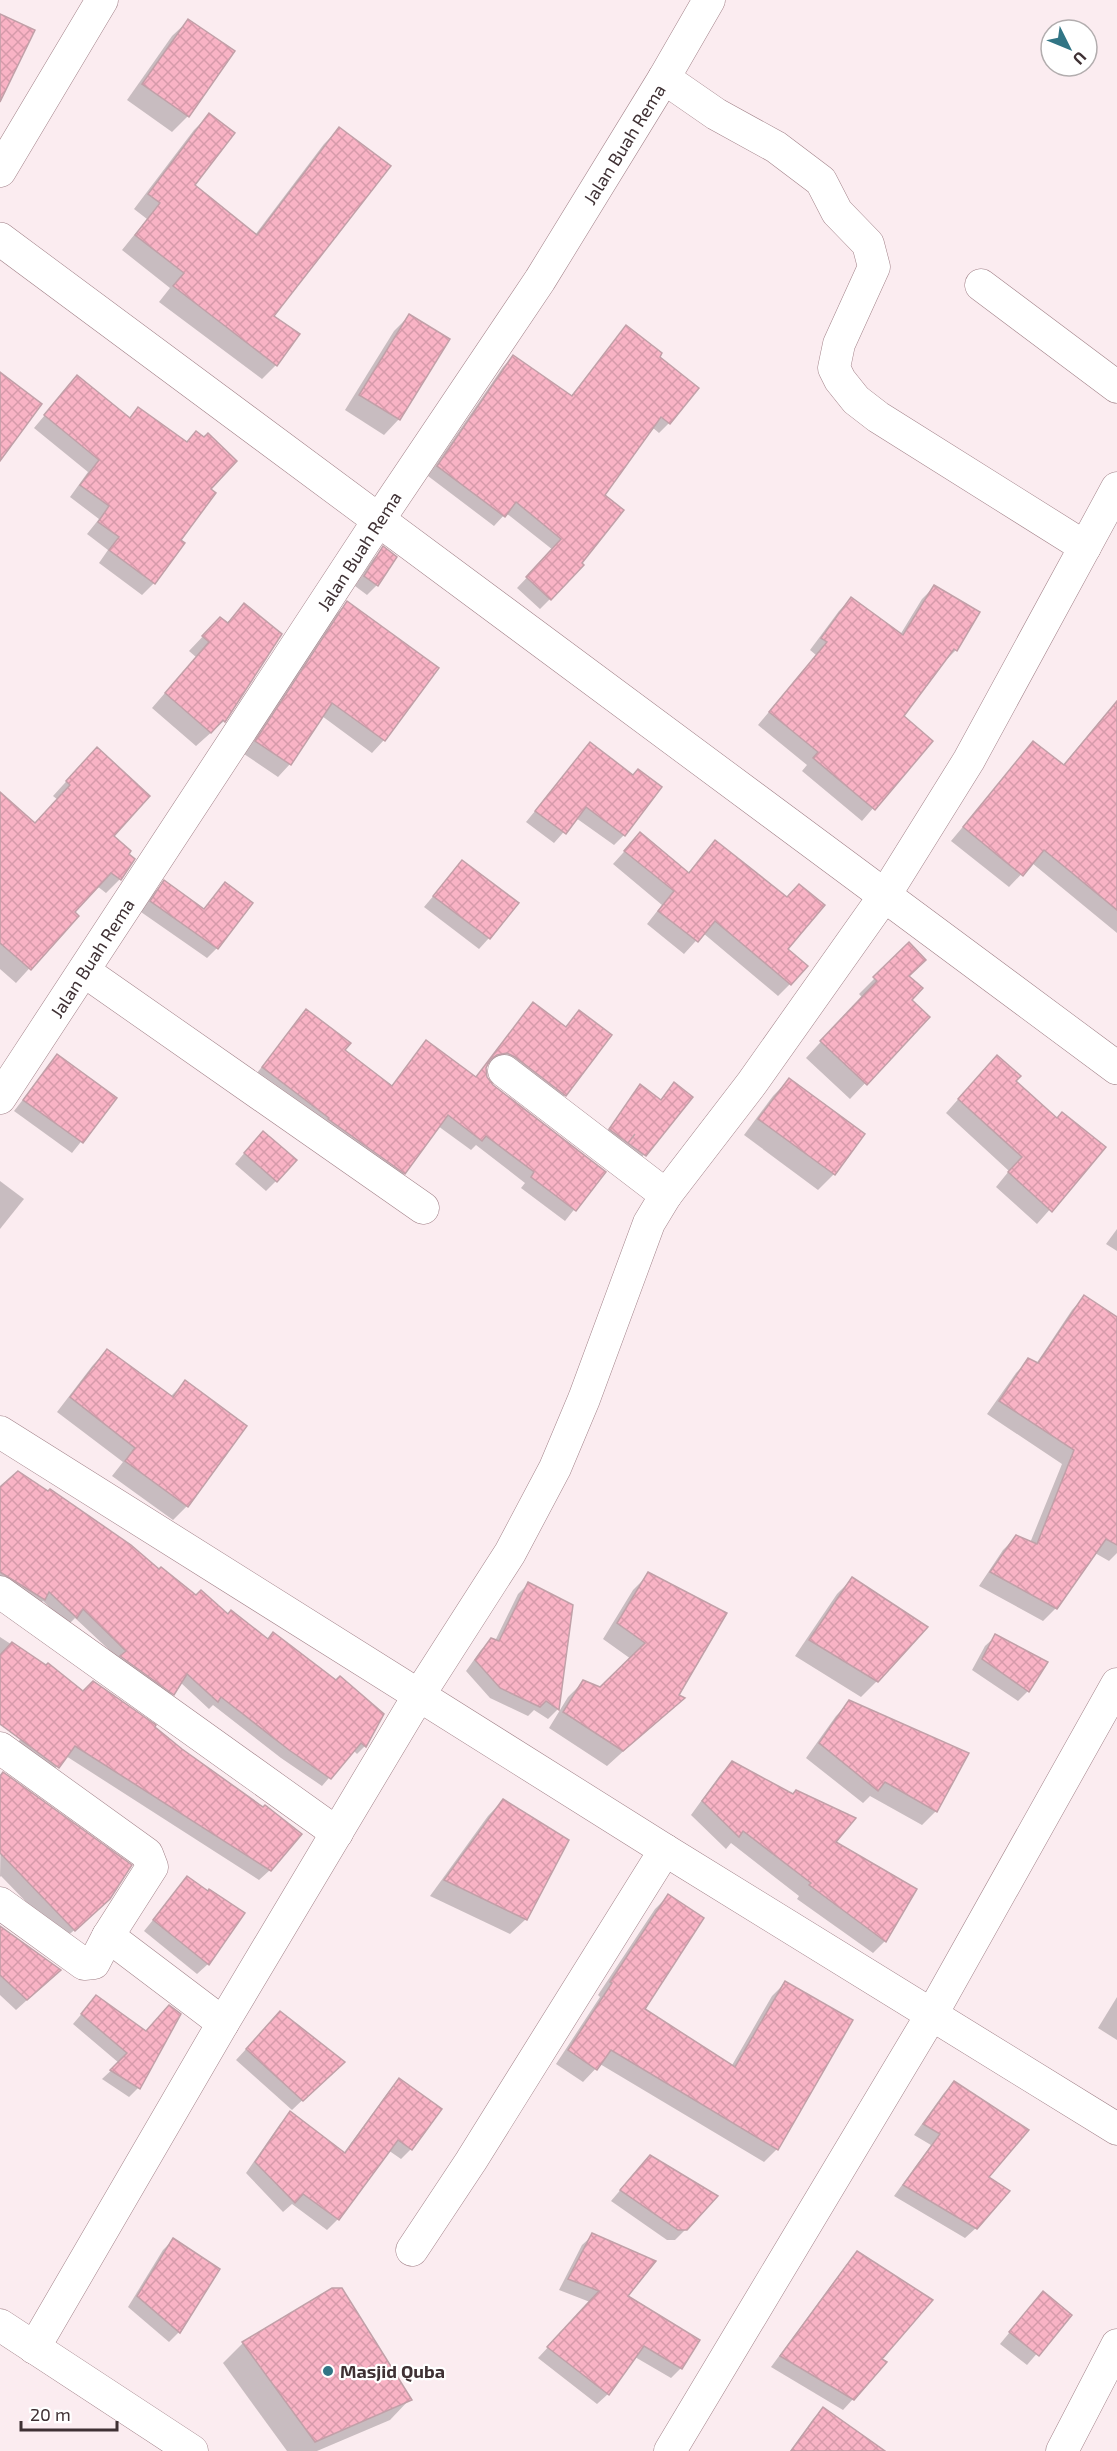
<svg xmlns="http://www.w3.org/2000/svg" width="1117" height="2451" viewBox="0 0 1117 2451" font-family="'Exo 2',sans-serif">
<defs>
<pattern id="building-cross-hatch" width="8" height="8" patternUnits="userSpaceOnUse" patternTransform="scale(1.5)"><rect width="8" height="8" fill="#f9b3c5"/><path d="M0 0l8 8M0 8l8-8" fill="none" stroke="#d69aaa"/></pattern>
</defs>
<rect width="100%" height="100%" fill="#fbecf0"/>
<g fill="#0003">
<path d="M188,21L233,52L188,116L172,132L127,100L172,36Z"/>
<path d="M209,115L193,185L255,235L324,144L339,129L272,316L276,365L262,379L159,302L170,288L122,250L147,219L134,209L194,130Z"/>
<path d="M409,316L399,419L384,435L345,410L394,331Z"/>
<path d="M626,327L669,423L659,433L652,427L603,495L550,599L540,609L517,588L553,550L506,513L494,526L428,476L503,367L513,357L570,397Z"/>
<path d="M77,377L128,419L138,409L209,489L179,541L183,544L154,583L142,595L99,563L108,550L87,534L99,519L70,497L88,472L34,428Z"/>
<path d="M383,548L377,585L367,595L355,586L373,559Z"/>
<path d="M935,586L956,650L944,662L902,717L931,741L862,821L802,771L807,765L758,725L816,655L810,650L839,611L851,599L900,635L922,599Z"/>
<path d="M347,603L437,669L384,740L372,753L322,716L290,764L278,777L244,754L335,615Z"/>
<path d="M244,605L224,721L196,746L152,708L196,657L189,651L206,633L226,624Z"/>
<path d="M1117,701V933L1032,863L1009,887L951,841L1033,743L1062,766Z"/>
<path d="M590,744L624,835L614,845L576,818L554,843L526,822Z"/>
<path d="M83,763L112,836L120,879L106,893L97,886L73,912L77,916L16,983L0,969V794L34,825L58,800L53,796Z"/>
<path d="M640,834L687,874L715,842L786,949L790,984L778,996L703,933L684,954L647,924L662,905L613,864Z"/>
<path d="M462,862L489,938L479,949L424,907Z"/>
<path d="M165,882L203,910L226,884L217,948L207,958L141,912L154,892Z"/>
<path d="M909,944L907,976L910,1000L928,1017L850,1099L806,1058L862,997L859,994Z"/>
<path d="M533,1004L565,1028L579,1012L565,1095L555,1105L496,1063L486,1064V1078L492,1086L604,1172L565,1221L521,1188L525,1183L476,1145L471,1150L438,1126L404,1173L394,1183L253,1078L306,1011L343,1051L391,1087L426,1042L475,1078Z"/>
<path d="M57,1056L115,1099L72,1153L14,1111Z"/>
<path d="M984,1070L1014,1082L1057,1120L1104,1148L1037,1224L996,1187L1009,1171L946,1113Z"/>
<path d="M789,1080L863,1135L834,1174L818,1190L744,1135L773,1096Z"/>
<path d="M674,1084L691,1097L637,1163L603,1137L640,1086L660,1101Z"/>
<path d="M253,1143L276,1181L266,1191L235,1164Z"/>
<path d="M0,1181L24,1199L0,1229Z"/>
<path d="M1117,1229V1251L1106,1244Z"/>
<path d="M1084,1297L1117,1319V1553L1109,1561L1095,1553L1056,1608L1043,1621L979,1586L1003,1550L1016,1537L1030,1543L1062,1464L987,1414L1016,1373L1029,1360L1036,1364L1072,1310Z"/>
<path d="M107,1351L170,1397L185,1382L245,1426L187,1506L173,1520L112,1476L123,1462L57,1412L93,1365Z"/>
<path d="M0,1489L196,1597L267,1640L273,1634L382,1715L365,1746L357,1754L353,1750L322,1786L281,1758L213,1705L209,1709L180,1682L165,1702L75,1618L68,1625L43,1601L36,1607L0,1586Z"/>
<path d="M649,1574L677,1696L682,1698L607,1766L549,1728L568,1697L583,1682L600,1689L631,1659L603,1639L633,1590Z"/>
<path d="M852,1579L877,1681L861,1697L795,1656L837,1594Z"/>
<path d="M528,1584L558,1709L548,1719L534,1710L528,1716L490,1698L466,1671L481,1650L491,1640L495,1641L518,1594Z"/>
<path d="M996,1636L1028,1691L1018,1701L972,1670L985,1646Z"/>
<path d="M0,1637L46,1667L270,1870L259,1880L66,1756L48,1777L12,1752L40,1708L0,1717Z"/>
<path d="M850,1702L967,1754L936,1811L922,1825L870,1796L863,1803L806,1758L836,1716Z"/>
<path d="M732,1763L834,1843L885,1941L873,1953L797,1899L799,1896L731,1843L726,1849L691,1815L720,1775Z"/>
<path d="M2,1773L130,1866L98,1909L63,1940L1,1876L0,1877Z"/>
<path d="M503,1800L526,1919L510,1934L430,1896L488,1816Z"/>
<path d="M187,1878L242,1914L208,1964L197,1974L144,1931Z"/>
<path d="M668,1896L642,2010L731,2067L772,1996L785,1983L777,2149L764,2162L600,2064L583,2082L556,2064L600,1997L598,1995L655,1909Z"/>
<path d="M0,1945L49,1980L16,2010L0,1995Z"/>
<path d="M96,1997L146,2032L138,2088L129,2097L102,2079L119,2063L73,2024Z"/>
<path d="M1117,1997V2040L1098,2028Z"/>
<path d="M270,2023L332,2072L292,2110L236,2060Z"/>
<path d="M399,2080L411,2149L401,2159L388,2150L338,2219L327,2230L292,2204L283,2212L246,2173L280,2124L290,2113L343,2154L389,2091Z"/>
<path d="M954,2083L986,2178L976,2228L965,2238L894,2196L931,2145L914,2135L944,2093Z"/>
<path d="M640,2167L686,2229L675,2240H667L611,2201Z"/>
<path d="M593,2235L626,2296L681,2368L671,2378L635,2357L608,2394L597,2404L538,2358L590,2302L559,2290L582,2245Z"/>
<path d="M173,2240L218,2269L179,2332L169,2342L128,2307L163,2250Z"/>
<path d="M858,2253L880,2359L853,2399L843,2410L771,2367L847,2264Z"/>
<path d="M1033,2304L1070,2315L1027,2365L1000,2344Z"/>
<path d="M243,2343L410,2399L390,2420L317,2451H287L223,2363Z"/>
<path d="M823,2409L869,2451H790L813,2419Z"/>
</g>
<g fill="url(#building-cross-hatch)" stroke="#c1a0a8" stroke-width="1.5">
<path d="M0,14L35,30L0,102Z"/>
<path d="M188,19L235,51L189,117L142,84Z"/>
<path d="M209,113L235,133L195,185L257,235L339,127L391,166L274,316L300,334L277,366L173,286L184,273L135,235L160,203L148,194Z"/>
<path d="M409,314L450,339L400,420L359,395Z"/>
<path d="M626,325L662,353L660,357L699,388L670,424L661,417L605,495L624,510L582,563L584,565L551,600L526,577L561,539L516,502L505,517L437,466L513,355L572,396Z"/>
<path d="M0,372L42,404L0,461Z"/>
<path d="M77,375L130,418L138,407L187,442L196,431L204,437L208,433L237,461L211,489L216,493L181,540L185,543L155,584L109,550L119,537L98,522L109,506L80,485L99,460L44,415Z"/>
<path d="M383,546L397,557L378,586L364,576Z"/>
<path d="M934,585L980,612L957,651L954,649L904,716L933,741L875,810L813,758L818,752L769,712L827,642L821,638L851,597L903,635Z"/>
<path d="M347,601L439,668L385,741L332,703L291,765L255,741Z"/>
<path d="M244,603L282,634L225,722L223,720L211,733L165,693L209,642L202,636L220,617L228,623Z"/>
<path d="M1117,701V910L1044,850L1023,876L963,827L1033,741L1064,765Z"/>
<path d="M590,742L633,775L638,769L662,787L625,836L586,807L566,834L535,811Z"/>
<path d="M97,747L150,796L114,836L131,851L129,854L135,859L121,880L111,873L75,912L79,916L31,970L0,943V792L35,823L70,785L66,781Z"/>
<path d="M640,832L689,873L715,840L787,897L799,884L825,905L788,949L808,966L791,985L715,921L698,942L658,911L674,891L624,851Z"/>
<path d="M462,860L519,903L490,939L433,896Z"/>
<path d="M164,880L204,909L225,882L253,903L218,949L150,901Z"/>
<path d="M909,942L926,960L909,976L923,988L912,1000L930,1017L867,1085L820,1041L877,981L873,977Z"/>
<path d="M533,1002L566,1027L579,1010L612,1035L566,1096L515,1057L507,1053L497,1055L490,1060L486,1068L487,1077L493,1085L606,1172L576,1211L531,1177L534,1172L486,1136L482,1141L448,1115L405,1174L328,1119L329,1118L262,1067L306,1009L351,1043L345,1050L392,1086L426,1040L476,1077Z"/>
<path d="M57,1054L117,1098L83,1143L23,1100Z"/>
<path d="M997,1055L1021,1076L1016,1081L1057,1118L1062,1112L1106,1147L1052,1212L1008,1172L1022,1157L958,1099Z"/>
<path d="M789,1078L865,1134L835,1175L758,1119Z"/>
<path d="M674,1082L693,1097L646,1156L628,1143L635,1134L628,1143L609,1129L640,1084L661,1100Z"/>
<path d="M263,1131L297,1160L277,1182L244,1153Z"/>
<path d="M1084,1295L1117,1317V1545L1106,1539L1057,1609L990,1572L1016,1535L1037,1544L1074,1450L999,1401L1028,1358L1038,1363Z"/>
<path d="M107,1349L173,1397L185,1380L247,1426L188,1507L125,1461L135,1448L70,1397Z"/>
<path d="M18,1471L48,1491L50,1489L131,1545L159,1569L161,1567L196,1595L201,1590L228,1614L231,1610L268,1639L273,1632L336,1680L340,1676L384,1714L366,1747L361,1743L331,1779L289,1750L221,1697L218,1702L187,1674L174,1695L120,1656L126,1651L83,1609L77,1618L49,1592L45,1600L0,1572V1487Z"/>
<path d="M648,1572L727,1613L679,1695L685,1698L623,1751L563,1712L583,1680L600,1687L645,1643L617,1623Z"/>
<path d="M852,1577L928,1627L878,1682L809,1640Z"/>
<path d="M528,1582L573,1605L559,1710L546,1701L540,1707L500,1688L475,1660L491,1638L499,1641Z"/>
<path d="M995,1634L1048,1662L1029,1692L982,1659Z"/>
<path d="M12,1642L46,1665L48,1663L83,1691L93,1681L156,1725L155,1727L182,1749L263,1807L265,1805L302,1834L271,1871L75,1746L59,1768L0,1724V1655Z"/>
<path d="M849,1700L969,1753L937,1812L885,1782L878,1791L819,1743Z"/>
<path d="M732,1761L793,1794L796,1790L856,1818L836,1842L917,1889L886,1942L809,1885L811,1883L743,1831L739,1837L702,1801Z"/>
<path d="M3,1772L132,1865L110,1899L75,1931L0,1853V1776Z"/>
<path d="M503,1799L569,1840L527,1920L444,1880Z"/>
<path d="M187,1876L208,1891L209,1889L245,1913L209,1965L153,1920Z"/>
<path d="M668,1894L704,1918L645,2009L735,2067L785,1981L853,2020L778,2150L611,2050L597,2070L568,2050L612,1983L610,1982Z"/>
<path d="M0,1926L61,1970L27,2000L0,1975Z"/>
<path d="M96,1995L146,2031L169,2005L181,2014L140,2089L110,2070L127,2053L81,2014Z"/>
<path d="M280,2011L345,2062L303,2101L246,2049Z"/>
<path d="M399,2078L442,2109L412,2150L398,2140L339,2220L303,2194L295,2203L255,2162L290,2111L345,2153Z"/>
<path d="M954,2081L1029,2130L989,2177L1010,2191L977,2229L903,2185L940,2134L923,2124Z"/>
<path d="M650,2155L718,2196L687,2230H678L620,2190Z"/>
<path d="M592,2233L656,2261L628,2296L700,2340L682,2369L644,2346L609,2395L547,2347L599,2291L568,2279Z"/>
<path d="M173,2238L220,2269L180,2333L137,2296Z"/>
<path d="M857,2251L933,2300L882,2359L887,2362L854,2400L780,2356Z"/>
<path d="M332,2288H342L412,2400L315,2442L242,2342Z"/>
<path d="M1043,2291L1072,2315L1039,2356L1009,2332Z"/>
<path d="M823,2407L885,2451H791Z"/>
</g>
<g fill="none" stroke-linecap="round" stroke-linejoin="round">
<g stroke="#a28289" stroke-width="33">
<g id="street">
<path d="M664,78L716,114L776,147L821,181L837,212L868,244L874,267L839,344L834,368L840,380L856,400L878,417L1085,547"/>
<path d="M0,171L102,0"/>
<path d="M981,285L1117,387"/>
<path d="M84,971L423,1208"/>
<path d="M504,1071L666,1195"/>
<path d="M0,1098L378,521L540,280L664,78L709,0"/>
<path d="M0,1432L665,1850L1117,2129"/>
<path d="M0,1592L337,1833"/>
<path d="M0,1748L147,1854L152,1867L108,1936"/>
<path d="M0,1903L84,1964L94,1963L108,1936L223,2023"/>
<path d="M412,2250L471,2161L665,1850"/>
<path d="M0,2325L192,2451"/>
<path d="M34,2348L223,2023L419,1695L510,1553L555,1468L584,1399L649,1223L666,1195L752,1083L885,895L969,760L1117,488"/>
<path d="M670,2451L932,2014L1117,1684"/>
<path d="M1062,2451L1117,2345"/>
</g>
</g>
<g stroke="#a28289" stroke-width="34">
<path id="secondary" d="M0,239L1117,1068"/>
</g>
<use href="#street" stroke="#fff" stroke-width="32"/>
<use href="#secondary" stroke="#fff" stroke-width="33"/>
</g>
<circle fill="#317585" stroke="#fff" stroke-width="2" cx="328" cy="2371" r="6"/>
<g text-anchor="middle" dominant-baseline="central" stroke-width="4.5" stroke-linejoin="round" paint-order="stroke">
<g font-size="18" fill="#3f3134" stroke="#fff">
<text transform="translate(624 144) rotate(-58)">Jalan Buah Rema</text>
<text transform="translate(359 551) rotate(-57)">Jalan Buah Rema</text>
<text transform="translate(92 958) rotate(-57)">Jalan Buah Rema</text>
</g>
<g font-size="18" font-weight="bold" fill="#3f3134" stroke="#fff" text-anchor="start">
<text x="340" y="2371">Masjid Quba</text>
</g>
</g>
<g transform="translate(1069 48) rotate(133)"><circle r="28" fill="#ffffff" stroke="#b2adae" stroke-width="1.5"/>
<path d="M0-4.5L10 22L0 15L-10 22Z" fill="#317585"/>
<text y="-9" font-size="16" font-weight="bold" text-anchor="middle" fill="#3f3134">U</text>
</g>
<path d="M21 2421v9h96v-9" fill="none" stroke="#3f3134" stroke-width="3"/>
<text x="30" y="2421" font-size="18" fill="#3f3134" stroke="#ffffff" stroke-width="4.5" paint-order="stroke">20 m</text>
</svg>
